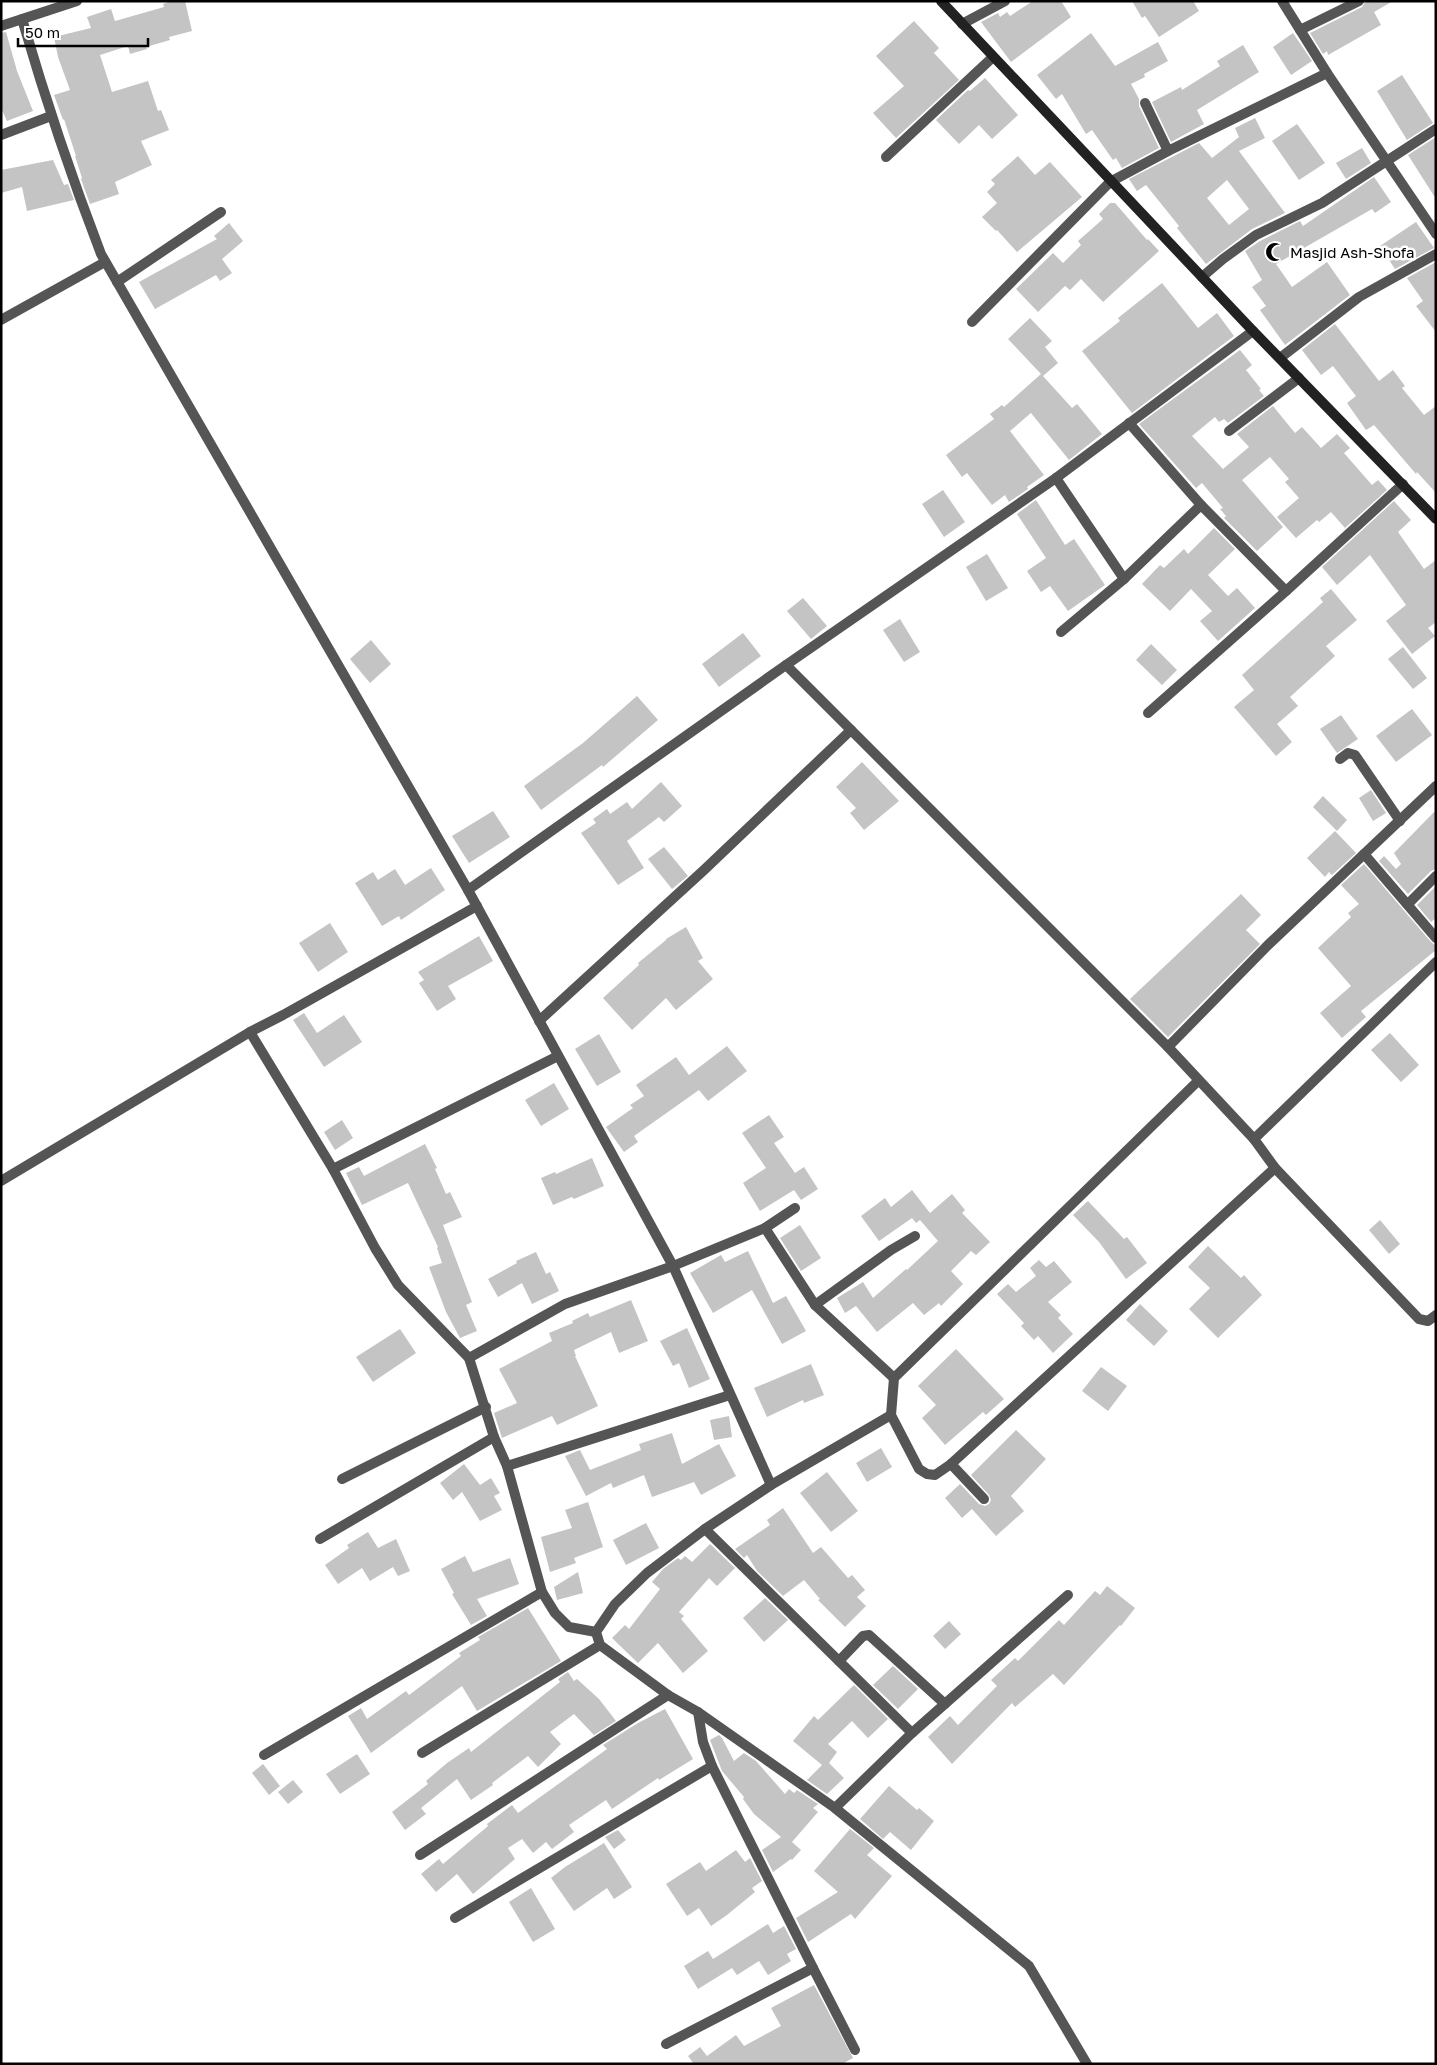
<svg xmlns="http://www.w3.org/2000/svg" width="1437" height="2065" viewBox="0 0 1437 2065" font-family="'Golos Text',sans-serif">
<rect width="100%" height="100%" fill="#fff"/>
<g fill="#c4c4c4" fill-rule="evenodd">
<path d="M172,1H185L192,31L169,37L170,40L146,47L147,49L130,54L128,46L100,55L112,92L148,81L158,111L161,110L169,130L141,141L152,165L115,182L119,194L90,204L81,179L82,178L75,156H76L64,119L63,120L54,95L70,90L58,57L54,37L91,28L87,17L111,9L115,21L164,7L163,4Z"/>
<path d="M1033,1H1061L1071,17L1011,62L981,22L998,13L1000,17L1007,12L1010,16Z"/>
<path d="M1132,1H1193L1199,11L1159,37L1145,16L1142,18Z"/>
<path d="M1366,1H1393L1374,12L1381,25L1328,55L1327,51L1323,54L1310,33L1362,7Z"/>
<path d="M914,21L939,48L934,53L959,80L896,138L873,113L904,86L876,56Z"/>
<path d="M6,32L17,71L33,111L7,121L1,108V33Z"/>
<path d="M1091,33L1115,66L1158,42L1168,61L1144,74L1145,77L1131,84L1139,99V106L1159,148L1122,168L1116,158L1113,160L1092,130L1086,134L1062,94L1056,99L1037,75Z"/>
<path d="M1293,33L1312,61L1291,75L1273,47Z"/>
<path d="M1243,45L1259,72L1197,110L1204,124L1171,142L1152,102L1181,87L1182,90L1220,66L1217,61Z"/>
<path d="M1402,75L1433,123L1407,140L1377,91Z"/>
<path d="M985,78L1018,115L992,139L979,125L959,144L936,120L968,90L970,91Z"/>
<path d="M1255,118L1265,138L1239,151L1285,213L1252,229L1206,264L1177,228L1179,226L1146,185L1137,191L1129,179L1199,143L1212,158L1239,137L1235,128ZM1227,180L1249,209L1229,225L1207,198Z"/>
<path d="M1297,124L1325,163L1299,180L1272,141Z"/>
<path d="M1436,137V199L1408,155Z"/>
<path d="M1362,148L1371,163L1346,179L1336,163Z"/>
<path d="M1018,156L1035,175L1050,162L1082,197L1017,252L997,230L996,231L982,217L997,203L987,192L995,184L991,180Z"/>
<path d="M53,160L64,185L68,184L74,200L27,211L22,187L1,193V170Z"/>
<path d="M1374,177L1391,202L1375,213L1372,209L1276,264L1292,287L1327,262L1350,295L1285,345L1260,310L1266,306L1252,287L1262,280L1245,251L1260,241L1300,221L1303,226Z"/>
<path d="M1110,203H1115L1147,240L1148,239L1159,251L1103,302L1081,279L1070,290L1065,286L1038,312L1016,289L1053,253L1063,263L1081,245L1078,241L1103,219L1099,214Z"/>
<path d="M1416,222L1434,248L1395,269L1380,246Z"/>
<path d="M229,223L243,241L222,259L232,273L220,281L216,275L155,309L139,282L217,239L214,236Z"/>
<path d="M1436,262V332L1416,306L1423,301L1407,278Z"/>
<path d="M1162,283L1198,328L1217,313L1234,336L1132,413L1082,351L1120,321L1118,318Z"/>
<path d="M1030,318L1052,341L1045,347L1058,363L1043,376L1072,408L1077,404L1102,434L1069,460L1031,413L1010,431L1044,475L1027,487L1028,489L1009,502L1005,495L992,505L967,473L962,477L946,455L994,419L990,414L1002,405L1004,407L1041,374L1008,339Z"/>
<path d="M1335,324L1379,381L1393,370L1405,386L1402,388L1424,415L1436,406V493L1417,472L1416,474L1374,425L1366,430L1347,403L1356,396L1333,366L1321,375L1302,350Z"/>
<path d="M1240,350L1252,365L1246,370L1261,389L1259,390L1264,396L1228,423L1224,419L1219,422L1215,417L1192,436L1223,469L1249,447L1237,434L1273,406L1295,433L1302,427L1321,448L1337,434L1350,448L1344,453L1372,485L1378,480L1387,490L1345,528L1331,512L1319,522L1317,520L1296,538L1277,517L1299,498L1285,482L1289,479L1270,457L1242,480L1283,527L1257,551L1224,518L1226,516L1220,509L1223,508L1202,483L1196,488L1139,424Z"/>
<path d="M943,490L965,522L944,537L922,504Z"/>
<path d="M1036,500L1065,545L1074,539L1105,585L1068,611L1050,586L1041,592L1027,571L1046,558L1017,514Z"/>
<path d="M1394,501L1411,520L1398,532L1424,569L1436,560V622L1428,628L1435,636L1412,654L1386,621L1406,605L1370,555L1337,585L1322,567Z"/>
<path d="M1214,528L1235,549L1208,575L1228,596L1237,588L1255,608L1218,641L1200,621L1212,611L1191,589L1170,611L1142,584L1160,565L1164,568L1184,549L1188,554Z"/>
<path d="M987,554L1008,588L986,601L966,567Z"/>
<path d="M1331,589L1357,620L1326,646L1335,656L1290,697L1298,706L1277,724L1292,742L1276,756L1234,707L1254,690L1242,675L1323,602L1320,598Z"/>
<path d="M803,598L827,626L811,639L787,611Z"/>
<path d="M900,619L920,652L904,662L883,630Z"/>
<path d="M743,633L761,656L719,687L702,664Z"/>
<path d="M371,640L391,664L370,683L350,659Z"/>
<path d="M1151,644L1177,670L1162,685L1136,660Z"/>
<path d="M1403,647L1427,678L1413,689L1388,659Z"/>
<path d="M637,696L658,720L603,767L602,765L541,810L524,786L583,743Z"/>
<path d="M1412,709L1432,735L1396,762L1376,736Z"/>
<path d="M1341,715L1358,739L1337,753L1320,729Z"/>
<path d="M862,762L899,801L864,830L850,813L856,808L836,787Z"/>
<path d="M661,782L682,806L664,822L659,817L627,841L644,868L618,885L581,833L596,823L593,819L607,809L610,814L627,802L632,809Z"/>
<path d="M1371,790L1386,813L1373,821L1359,798Z"/>
<path d="M1323,796L1347,820L1337,831L1313,807Z"/>
<path d="M1436,810V869L1431,871L1408,894L1379,861L1384,856L1396,869L1401,864L1394,853Z"/>
<path d="M493,811L510,837L469,863L452,836Z"/>
<path d="M1335,831L1356,853L1332,875L1329,872L1325,877L1307,858Z"/>
<path d="M664,847L688,876L672,889L648,859Z"/>
<path d="M1364,864L1431,942L1435,945L1436,950L1361,1011L1366,1017L1342,1038L1320,1013L1351,986L1318,948L1351,917L1348,913L1359,904L1341,885Z"/>
<path d="M431,868L445,890L401,920L399,916L382,926L355,883L373,872L378,880L395,869L405,885Z"/>
<path d="M1436,886V918L1431,922L1417,905Z"/>
<path d="M1241,894L1261,915L1246,930L1260,944L1168,1037L1130,999Z"/>
<path d="M330,923L348,952L318,972L299,943Z"/>
<path d="M686,927L703,958L698,961L713,979L676,1010L666,998L632,1030L603,998L639,965L638,963L666,940V939Z"/>
<path d="M479,936L493,961L448,986L456,999L437,1011L419,983L424,980L418,972Z"/>
<path d="M304,1013L317,1033L344,1015L362,1042L324,1067L293,1020Z"/>
<path d="M1390,1033L1419,1065L1401,1082L1371,1050Z"/>
<path d="M599,1034L621,1072L597,1086L575,1049Z"/>
<path d="M727,1046L747,1071L708,1101L699,1090L634,1136L638,1142L624,1152L606,1127L633,1108L630,1105L644,1096L636,1085L676,1057L689,1075Z"/>
<path d="M554,1083L569,1109L541,1126L525,1100Z"/>
<path d="M769,1115L784,1137L774,1143L795,1173L804,1167L818,1189L801,1200L794,1190L760,1211L743,1183L766,1168L742,1133Z"/>
<path d="M342,1120L353,1138L335,1150L324,1132Z"/>
<path d="M425,1144L437,1168L435,1169L446,1194L450,1192L462,1217L443,1225L472,1302L466,1305L477,1331L460,1338L446,1312L429,1267L442,1263L437,1248L438,1247L408,1183L362,1205L346,1173L359,1167L364,1176Z"/>
<path d="M592,1158L604,1186L574,1199L572,1197L553,1205L541,1178L555,1172L556,1174Z"/>
<path d="M912,1190L930,1213L952,1194L965,1210L962,1213L990,1242L976,1255L971,1251L951,1271L963,1284L941,1306L939,1303L924,1315L913,1303L877,1332L856,1306L845,1313L837,1298L863,1282L873,1298L906,1269L907,1270L938,1241L920,1220L916,1223L912,1218L879,1241L861,1216L885,1198L891,1207Z"/>
<path d="M1088,1201L1124,1239L1127,1237L1147,1263L1126,1279L1099,1242L1073,1215Z"/>
<path d="M1380,1220L1400,1244L1389,1254L1369,1230Z"/>
<path d="M800,1225L821,1258L801,1271L780,1238Z"/>
<path d="M1208,1246L1241,1278L1244,1275L1262,1295L1218,1338L1189,1309L1210,1288L1188,1267Z"/>
<path d="M748,1251L773,1303L786,1296L806,1331L782,1344L752,1290L713,1313L690,1273L721,1255L725,1262Z"/>
<path d="M536,1252L546,1274L550,1272L559,1291L532,1304L522,1283L498,1297L488,1279L517,1263L516,1261Z"/>
<path d="M1039,1260L1046,1267L1054,1261L1072,1282L1048,1302L1061,1315L1058,1318L1073,1334L1053,1353L1038,1336L1034,1340L1021,1326L1024,1323L997,1294L1008,1284L1016,1292L1036,1276L1030,1268Z"/>
<path d="M631,1300L648,1341L619,1353L611,1332L574,1350L576,1356H575L598,1406L557,1425L552,1416L502,1438L494,1413L517,1403L499,1369L552,1341L549,1333L573,1323L572,1321L588,1313L590,1317Z"/>
<path d="M1140,1304L1168,1331L1154,1346L1126,1320Z"/>
<path d="M687,1328L710,1379L689,1388L679,1363L673,1366L660,1341Z"/>
<path d="M400,1329L416,1353L373,1382L356,1357Z"/>
<path d="M956,1349L1004,1399L986,1415L983,1412L945,1445L922,1418L936,1405L918,1386Z"/>
<path d="M811,1364L824,1395L804,1403L803,1400L767,1417L754,1388Z"/>
<path d="M1101,1367L1127,1386L1108,1411L1082,1391Z"/>
<path d="M729,1416L732,1437L714,1440L710,1420Z"/>
<path d="M1016,1430L1046,1459L1011,1496L1024,1511L996,1536L972,1509L962,1518L945,1498L960,1484L979,1504L985,1506L989,1504L991,1500L989,1495L971,1475Z"/>
<path d="M672,1433L682,1464L719,1444L736,1476L701,1495L694,1482L652,1497L644,1475L613,1488L611,1483L586,1496L565,1456L580,1450L590,1470L641,1450L639,1444Z"/>
<path d="M881,1448L892,1467L867,1482L856,1463Z"/>
<path d="M464,1464L480,1485L491,1478L500,1493L494,1496L502,1510L480,1521L462,1492L453,1500L440,1483Z"/>
<path d="M827,1472L858,1511L831,1532L800,1493Z"/>
<path d="M588,1502L603,1547L574,1558L576,1563L550,1572L541,1537L572,1528L565,1510Z"/>
<path d="M783,1508L813,1553L821,1547L848,1578L852,1575L865,1590L857,1597L866,1606L845,1627L818,1600L820,1599L804,1580L783,1596L757,1571L747,1555L744,1558L735,1549L770,1525L767,1520Z"/>
<path d="M646,1523L659,1548L626,1565L613,1540Z"/>
<path d="M368,1532L378,1548L396,1539L410,1571L398,1576L393,1567L370,1581L362,1568L338,1584L325,1565L349,1548L347,1545Z"/>
<path d="M710,1544L735,1568L717,1586L709,1578L679,1612L684,1616L681,1619L708,1651L683,1673L658,1643L638,1663L612,1638L625,1625L629,1629L660,1589L652,1582L663,1569L678,1558L681,1560L685,1556L692,1562Z"/>
<path d="M465,1556L473,1572L510,1558L519,1584L477,1599L487,1616L471,1625L452,1594L454,1593L441,1569Z"/>
<path d="M578,1572L583,1593L557,1600L554,1587Z"/>
<path d="M1107,1586L1135,1608L1121,1626L1120,1625L1064,1685L1053,1674L1015,1707L1012,1703L952,1764L928,1737L950,1716L958,1725L997,1686L991,1680L1015,1658L1018,1661L1059,1620L1064,1625L1095,1591L1100,1595Z"/>
<path d="M765,1598L788,1620L764,1642L743,1618Z"/>
<path d="M528,1608L561,1661L477,1711L462,1686L371,1753L348,1716L361,1708L367,1719L406,1691L409,1695L461,1656L459,1653L480,1640L478,1637Z"/>
<path d="M949,1621L961,1634L945,1649L933,1636Z"/>
<path d="M893,1666L918,1689L898,1709L873,1685Z"/>
<path d="M568,1672L574,1681L577,1679L599,1699L616,1721L594,1735L574,1714L550,1732L561,1744L538,1767L528,1756L492,1783L493,1785L471,1800L457,1779L421,1808L426,1814L405,1830L392,1812L428,1784L426,1781L447,1763L469,1748L471,1752L560,1682L558,1679Z"/>
<path d="M854,1685L888,1719L868,1738L852,1721L828,1744L837,1752L829,1763L844,1778L827,1794L807,1780L822,1765L793,1741L814,1716L818,1720Z"/>
<path d="M665,1709L693,1759L659,1780L658,1778L612,1809L606,1800L569,1825L574,1832L552,1849L546,1842L533,1853L522,1839L508,1848L515,1859L473,1894L457,1874L436,1892L421,1874L439,1859L443,1864L488,1826L487,1824L512,1805L518,1813L607,1749L603,1745L638,1723Z"/>
<path d="M719,1735L722,1738L734,1761L744,1753L756,1761L785,1794L789,1789L794,1793L797,1790L818,1804L813,1808L818,1812L792,1842L801,1850L792,1860L791,1859L773,1872L762,1850L781,1837L754,1814L743,1799L744,1797L722,1771L710,1740Z"/>
<path d="M357,1754L370,1774L340,1794L326,1774Z"/>
<path d="M263,1764L280,1786L269,1795L252,1773Z"/>
<path d="M293,1780L303,1792L288,1804L278,1792Z"/>
<path d="M889,1786L917,1810L919,1808L934,1821L911,1850L890,1832L883,1839L860,1819Z"/>
<path d="M850,1829L874,1848L867,1855L892,1876L855,1919L851,1914L808,1942L796,1918L838,1892L814,1871Z"/>
<path d="M618,1830L626,1840L614,1849L605,1837Z"/>
<path d="M604,1843L632,1887L614,1899L607,1888L574,1911L551,1878L565,1867Z"/>
<path d="M736,1850L745,1862L750,1858L762,1881L752,1888L755,1892L727,1915L711,1926L699,1908L687,1916L666,1884L700,1862L706,1871Z"/>
<path d="M531,1888L555,1929L533,1942L509,1902Z"/>
<path d="M768,1924L773,1933L784,1926L796,1949L787,1954L791,1961L768,1975L759,1961L737,1975L732,1968L698,1989L684,1966L708,1951L713,1959Z"/>
<path d="M814,1985L853,2058L842,2064H694L688,2056L700,2047L707,2056L736,2035L744,2046L781,2026L771,2008Z"/>
</g>
<g fill="none" stroke-linecap="round" stroke-linejoin="round">
<g stroke="#555" stroke-width="10">
<path d="M1282,1L1327,73L1436,234"/>
<path d="M22,19C45,98 71,176 101,254L468,890L673,1266L771,1485"/>
<path d="M962,24L1005,1"/>
<path d="M1,26L77,1"/>
<path d="M1300,30L1359,1"/>
<path d="M1145,103L1168,151"/>
<path d="M1,135L51,116"/>
<path d="M886,157L993,57"/>
<path d="M1202,277L1223,259L1256,235L1322,203L1436,129"/>
<path d="M117,282L221,212"/>
<path d="M1,320L105,262"/>
<path d="M972,322L1110,182L1168,151L1327,73"/>
<path d="M1280,358L1359,297L1436,254"/>
<path d="M1129,423L1201,505L1286,591"/>
<path d="M1229,431L1299,378"/>
<path d="M1056,478L1124,579L1201,505"/>
<path d="M1061,632L1124,579"/>
<path d="M786,665L1168,1047L1254,1139"/>
<path d="M1148,713L1286,591L1403,484"/>
<path d="M1340,759L1348,753L1355,755L1400,821"/>
<path d="M1364,854L1436,938"/>
<path d="M468,890L786,665L1056,478L1253,331"/>
<path d="M1408,904L1436,876"/>
<path d="M1436,962L1254,1139L1275,1168L1419,1319L1428,1321L1436,1315"/>
<path d="M539,1021L704,870L851,730"/>
<path d="M250,1032L333,1169L375,1248L398,1285L469,1358L494,1437L507,1466L542,1592L555,1613L569,1627L596,1632"/>
<path d="M1168,1047L1268,945L1436,786"/>
<path d="M1198,1081L894,1378L891,1415L919,1469L927,1474L935,1475L951,1464L1275,1168"/>
<path d="M333,1169L558,1056"/>
<path d="M1,1181L250,1032L283,1015L477,906"/>
<path d="M765,1228L795,1208"/>
<path d="M815,1305L891,1250L915,1236"/>
<path d="M469,1358L565,1304L673,1266L765,1228L815,1305L894,1378"/>
<path d="M891,1415L771,1485L705,1529L647,1573L615,1604L596,1632L600,1645L668,1695L698,1712L835,1808L1029,1966L1087,2064"/>
<path d="M951,1464L984,1499"/>
<path d="M507,1466L730,1395"/>
<path d="M342,1479L486,1407"/>
<path d="M705,1529L912,1733"/>
<path d="M320,1539L494,1437"/>
<path d="M839,1661L863,1636L869,1635L945,1704"/>
<path d="M422,1753L600,1645"/>
<path d="M264,1755L542,1592"/>
<path d="M835,1808L912,1733L1068,1595"/>
<path d="M420,1855L668,1695"/>
<path d="M455,1918L712,1766"/>
<path d="M813,1968L855,2050"/>
<path d="M666,2044L813,1968L712,1766L703,1742L698,1712"/>
</g>
<path stroke="#222" stroke-width="10" d="M941,1L1253,331L1436,519"/>
</g>
<defs>
<g id="mosque-bare" transform="scale(1.5)"><path d="M3.5-4.9A6 6 0 1 0 3.5 4.9A5 5 0 1 1 3.5-4.9Z" fill="#000" stroke="#fff" stroke-width="2.5" paint-order="stroke"/></g>
</defs>
<g fill-rule="evenodd">
<use href="#mosque-bare" x="1275" y="252"/>
</g>
<g text-anchor="middle" dominant-baseline="central" stroke-width="5" stroke-linejoin="round" paint-order="stroke">
<g font-size="15" fill="#000" stroke="#fff" text-anchor="start">
<text x="1290" y="252">Masjid Ash-Shofa</text>
</g>
</g>
<rect width="1437" height="2065" fill="none" stroke="#000000" stroke-width="5"/>
<path d="M18 38v8h130v-8" fill="none" stroke="#000000" stroke-width="2.5"/>
<text x="25" y="38" font-size="15" fill="#000000" stroke="#ffffff" stroke-width="4" paint-order="stroke">50 m</text>
</svg>
